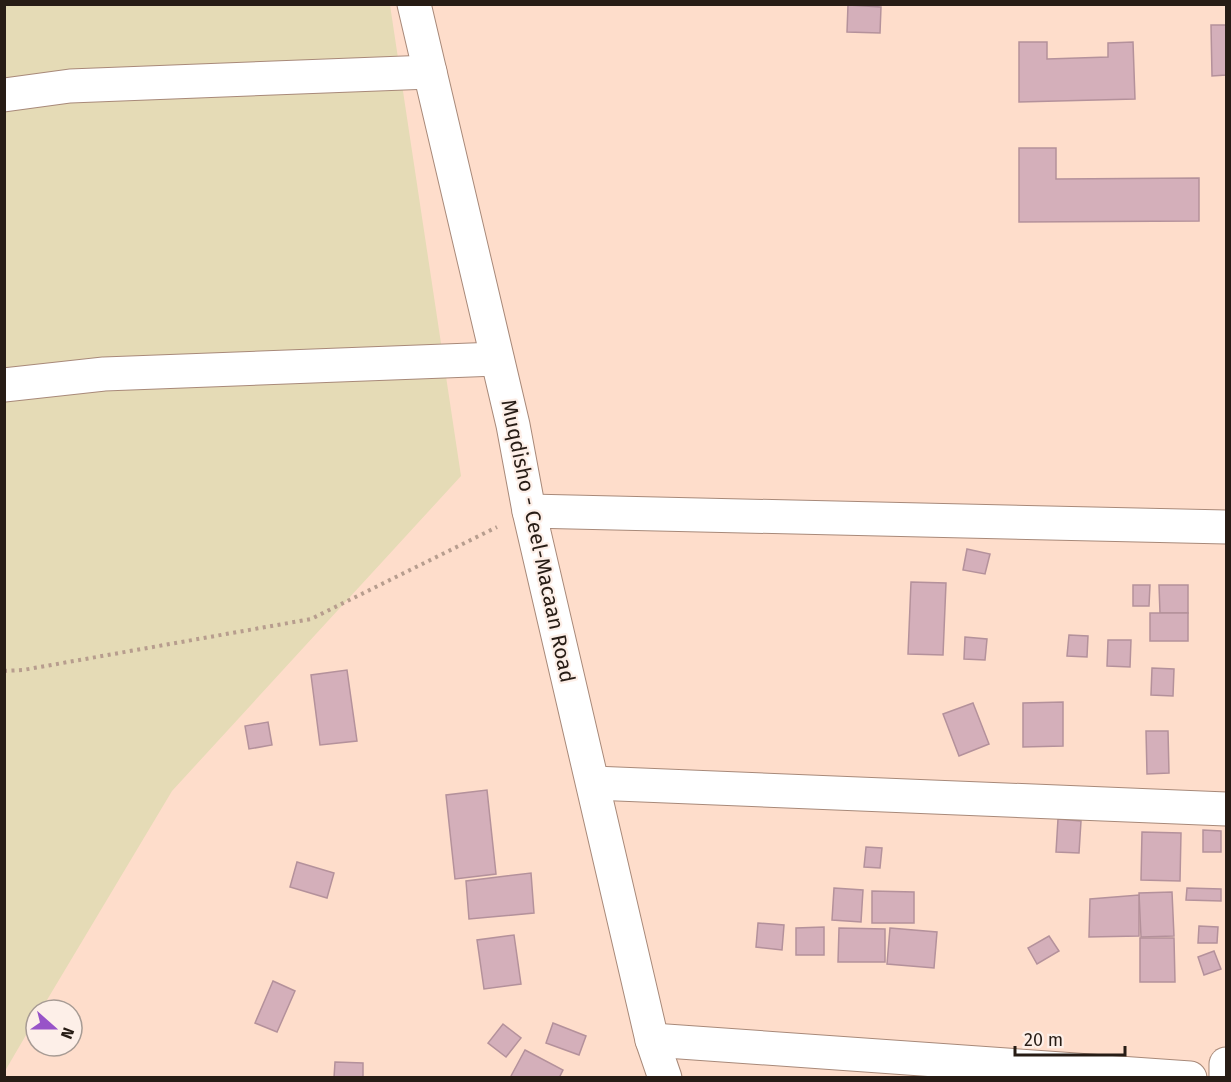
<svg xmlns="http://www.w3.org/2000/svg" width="1231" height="1082" viewBox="0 0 1231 1082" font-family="'Fira Sans',sans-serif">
<rect width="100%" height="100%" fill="#feddcb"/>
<path fill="#e5dbb6" d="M5,5H390L461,476L172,791L41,1010H36V1018L5,1071Z"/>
<g fill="#d4afba" stroke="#b4919b" stroke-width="1.5">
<path d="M848,5L881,7L880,33L847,32Z"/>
<path d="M1211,25H1226V75L1212,76Z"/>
<path d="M1019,42H1047V59L1108,57V43L1133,42L1135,99L1019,102Z"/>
<path d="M1019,148H1056V179L1199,178V221L1019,222Z"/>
<path d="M967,549L990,554L985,574L963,570Z"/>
<path d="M911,582L946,583L943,655L908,654Z"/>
<path d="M1133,585H1150L1149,606H1133Z"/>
<path d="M1159,585H1188V613H1160Z"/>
<rect x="1150" y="613" width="38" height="28"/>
<path d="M1069,635L1088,636L1087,657L1067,656Z"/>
<path d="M965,637L987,639L985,660L964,659Z"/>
<path d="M1108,640H1131L1130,667L1107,666Z"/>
<path d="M1152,668L1174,669L1173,696L1151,695Z"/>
<path d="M347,670L357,741L320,745L311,675Z"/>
<path d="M1063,702V746L1023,747V703Z"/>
<path d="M973,703L989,744L959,756L943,714Z"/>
<path d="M268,722L272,745L249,749L245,726Z"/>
<path d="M1146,731H1168L1169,773L1147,774Z"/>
<path d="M487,790L496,874L455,879L446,795Z"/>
<path d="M1058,819L1081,821L1079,853L1056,852Z"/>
<path d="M1203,830L1221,831V852H1203Z"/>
<path d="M1142,832L1181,833L1180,881L1141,880Z"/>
<path d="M866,847L882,848L880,868L864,867Z"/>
<path d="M297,862L334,873L327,898L290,887Z"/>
<path d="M531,873L534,913L469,919L466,881Z"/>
<path d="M834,888L863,890L861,922L832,920Z"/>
<path d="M1187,888L1221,889V901L1186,900Z"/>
<path d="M872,891L914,892V923H872Z"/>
<path d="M1172,892L1174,936L1141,937L1139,893Z"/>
<path d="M1139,895V936L1089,937L1090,899Z"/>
<path d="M758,923L784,925L782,950L756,947Z"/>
<path d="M1199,926L1218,927L1217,943H1198Z"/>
<path d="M824,927V955H796V928Z"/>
<path d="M839,928L885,929V962H838Z"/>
<path d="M890,928L937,932L934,968L887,964Z"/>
<path d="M514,935L521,984L484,989L477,940Z"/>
<path d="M1049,936L1059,951L1037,964L1028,948Z"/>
<path d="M1140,938H1174L1175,982H1140Z"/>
<path d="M1214,951L1221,969L1204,975L1198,957Z"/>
<path d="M273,981L295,991L277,1032L255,1023Z"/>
<path d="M553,1023L586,1036L579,1055L546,1043Z"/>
<path d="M503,1024L521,1038L506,1057L488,1043Z"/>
<path d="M525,1050L563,1070L559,1078H513L511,1076Z"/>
<path d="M335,1062L363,1063V1078H334Z"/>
</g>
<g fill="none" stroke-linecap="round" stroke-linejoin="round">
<g stroke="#a88979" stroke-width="35">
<g id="minor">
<path d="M4,95L70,86L430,72"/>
<path d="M4,385L104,374L497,359"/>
<path d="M529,511L1226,527"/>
<path d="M593,783L1226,809"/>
<path d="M652,1040L1190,1078"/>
<path d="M1226,1078V1064"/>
</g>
</g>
<g stroke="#a88979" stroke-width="35">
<path id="tertiary" d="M414,4L513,425L529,511L652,1040L665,1078"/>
</g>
<path stroke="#b79d8e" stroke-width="4" stroke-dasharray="3 4.5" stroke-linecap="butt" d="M4,671L23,670L311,619L497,527"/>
<use href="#minor" stroke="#fff" stroke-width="33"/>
<use href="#tertiary" stroke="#fff" stroke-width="33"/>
</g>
<g text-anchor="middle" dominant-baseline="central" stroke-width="4.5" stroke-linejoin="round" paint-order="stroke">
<g font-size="21" fill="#271c15" stroke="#fdefe8">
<text transform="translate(538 541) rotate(78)">Muqdisho - Ceel-Macaan Road</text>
</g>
</g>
<rect width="1231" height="1082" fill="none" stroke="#271c15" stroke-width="12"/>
<g transform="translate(54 1028) rotate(111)"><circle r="28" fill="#fdefe8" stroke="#a79b94" stroke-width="1.5"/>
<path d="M0-4.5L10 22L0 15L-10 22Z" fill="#9853c8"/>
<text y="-9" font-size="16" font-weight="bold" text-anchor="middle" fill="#271c15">N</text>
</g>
<path d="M1015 1046v9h110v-9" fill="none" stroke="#271c15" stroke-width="3"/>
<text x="1024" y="1046" font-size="18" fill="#271c15" stroke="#fdefe8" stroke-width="4.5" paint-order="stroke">20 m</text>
</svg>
